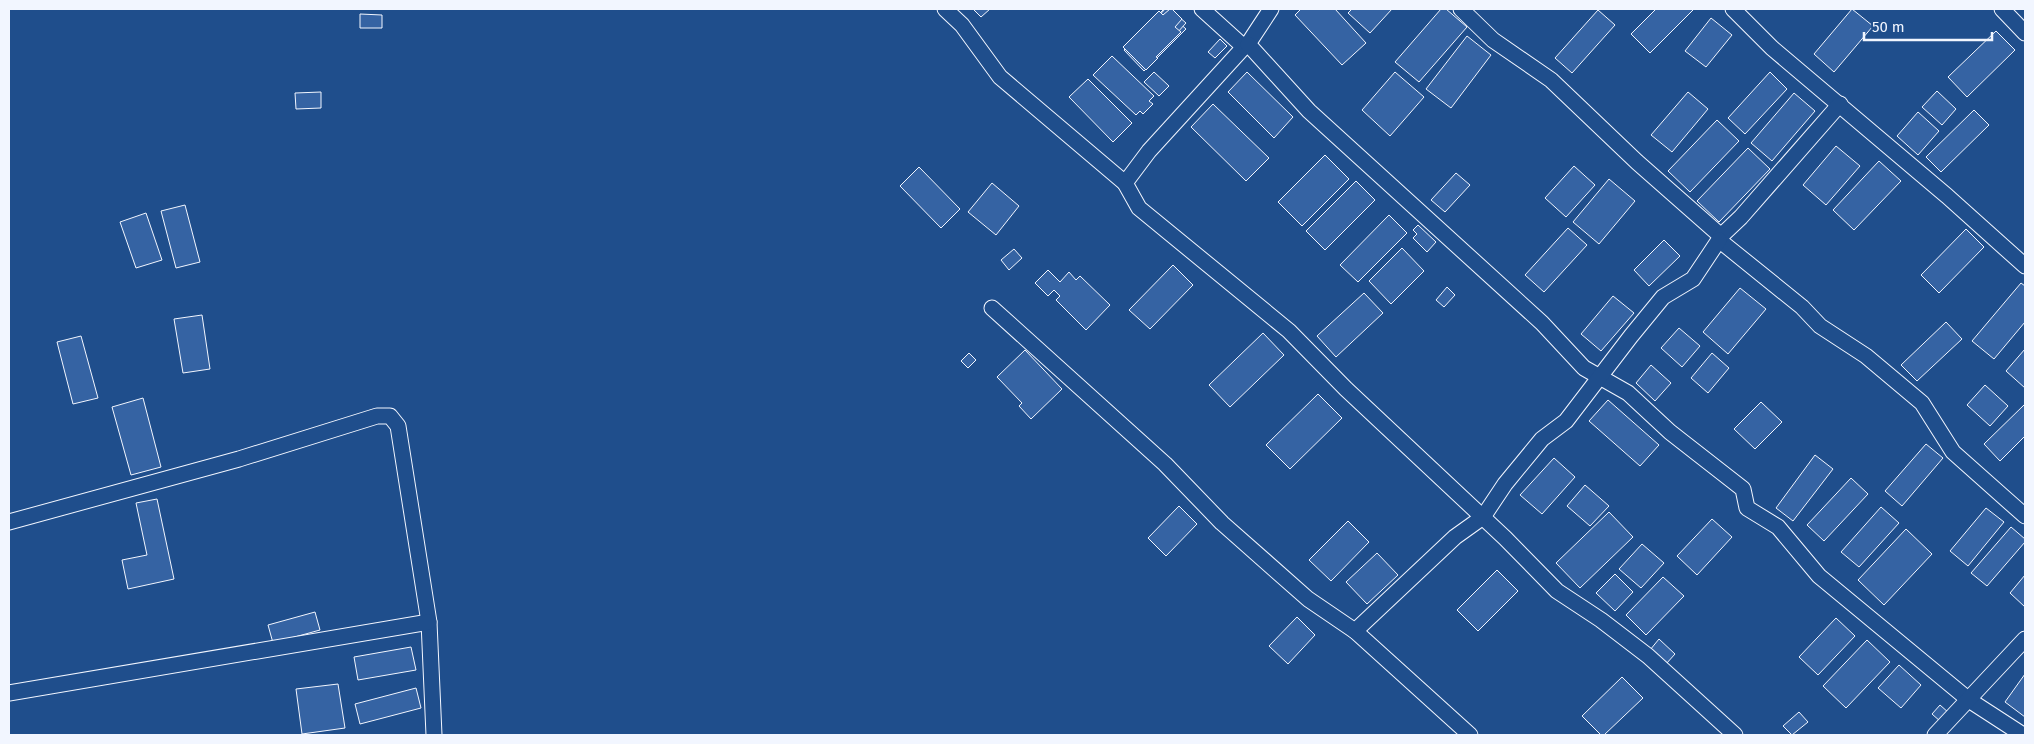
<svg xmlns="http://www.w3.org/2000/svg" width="2034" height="744" viewBox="0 0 2034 744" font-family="'Fira Sans',sans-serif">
<rect width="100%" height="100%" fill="#1f4e8c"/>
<g fill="#3563a3" stroke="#f2f6ff">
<path d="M973,9H990L981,17Z"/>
<path d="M1164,9L1186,29L1144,71L1124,50Z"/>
<path d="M1165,9H1170L1186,23L1149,64L1130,48Z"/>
<path d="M1170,9H1172L1182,19L1175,27L1181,32L1156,57L1158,58L1146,70L1123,47L1159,11L1163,15Z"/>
<path d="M1301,9H1335L1366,43L1342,65L1295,15Z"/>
<path d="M1352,9H1392L1370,33L1348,13Z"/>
<path d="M1441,9H1446L1467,27L1419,82L1395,62Z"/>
<path d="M1656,9H1694L1650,53L1631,34Z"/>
<path d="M1852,9L1873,26L1834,72L1814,54Z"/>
<path d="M1598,10L1615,25L1572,73L1555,58Z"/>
<path d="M360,14L382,15V28H360Z"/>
<path d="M1711,18L1732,35L1706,67L1685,51Z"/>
<path d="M1996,31L2015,50L1967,97L1948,77Z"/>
<path d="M1467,36L1491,55L1451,108L1426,89Z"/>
<path d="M1220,39L1227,46L1215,58L1208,52Z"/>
<path d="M1112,56L1154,96L1149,101L1153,104L1143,114L1140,111L1136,115L1093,75Z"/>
<path d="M1154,72L1169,86L1159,96L1144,82Z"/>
<path d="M1247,72L1293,117L1274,138L1228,92Z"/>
<path d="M1395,72L1424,97L1390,136L1362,110Z"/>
<path d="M1770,72L1787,89L1745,134L1728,118Z"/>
<path d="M1088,79L1132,123L1113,142L1069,97Z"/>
<path d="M1937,91L1956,109L1942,125L1922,107Z"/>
<path d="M321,92V108L296,109L295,93Z"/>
<path d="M1688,92L1708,109L1672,152L1651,135Z"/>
<path d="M1794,93L1815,111L1772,161L1751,143Z"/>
<path d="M1213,104L1269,158L1246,181L1191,127Z"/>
<path d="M1974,110L1989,125L1941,172L1926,157Z"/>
<path d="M1918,112L1939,131L1918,155L1897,136Z"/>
<path d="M1717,120L1739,141L1690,192L1668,171Z"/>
<path d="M1836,146L1860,166L1826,205L1803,185Z"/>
<path d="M1748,148L1770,169L1719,222L1697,201Z"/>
<path d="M1325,155L1349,179L1302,226L1278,202Z"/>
<path d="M1879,161L1901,181L1854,230L1833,210Z"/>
<path d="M1574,166L1595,185L1566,217L1545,198Z"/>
<path d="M919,167L960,209L941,228L900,186Z"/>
<path d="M1456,173L1470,185L1445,212L1431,200Z"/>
<path d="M1609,179L1635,201L1599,244L1573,222Z"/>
<path d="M1356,181L1375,200L1325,250L1306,231Z"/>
<path d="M992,183L1019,206L996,235L968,212Z"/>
<path d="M185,205L200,262L176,268L161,211Z"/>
<path d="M146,213L162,260L136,268L120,222Z"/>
<path d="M1389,215L1407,233L1358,282L1340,265Z"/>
<path d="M1418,225L1436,242L1427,252L1413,238L1417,234L1413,230Z"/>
<path d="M1568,228L1587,245L1544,292L1525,275Z"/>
<path d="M1966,229L1984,247L1939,293L1921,275Z"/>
<path d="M1664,240L1680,256L1649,286L1634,270Z"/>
<path d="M1402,248L1424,271L1391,304L1369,281Z"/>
<path d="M1014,249L1022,258L1009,270L1001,260Z"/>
<path d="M1173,265L1193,285L1150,329L1129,310Z"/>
<path d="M1048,270L1060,282L1069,272L1076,280L1080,276L1110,305L1086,330L1056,300L1060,296L1054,290L1048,296L1035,283Z"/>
<path d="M2021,283L2025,286V322L1994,359L1972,341Z"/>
<path d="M1447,287L1455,295L1444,307L1436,300Z"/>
<path d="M1740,288L1766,309L1728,354L1703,332Z"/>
<path d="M1364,293L1383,313L1336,357L1317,336Z"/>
<path d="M1613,296L1634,313L1601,351L1581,334Z"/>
<path d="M202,315L210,369L183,373L174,319Z"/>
<path d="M1946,322L1962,339L1917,381L1901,365Z"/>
<path d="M1679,328L1700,346L1682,367L1661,348Z"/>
<path d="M1263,333L1284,355L1230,407L1209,385Z"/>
<path d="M81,336L98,398L73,404L57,342Z"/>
<path d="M2025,349V388L2006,371Z"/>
<path d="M1025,350L1062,389L1031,419L1019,406L1022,403L997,377Z"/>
<path d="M969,353L976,360L968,368L961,361Z"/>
<path d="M1712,353L1729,368L1708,393L1691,378Z"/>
<path d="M1651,365L1671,383L1655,401L1636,383Z"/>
<path d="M1985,385L2008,406L1990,426L1967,405Z"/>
<path d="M1318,394L1342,418L1290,469L1266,445Z"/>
<path d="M143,398L161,467L131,475L112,407Z"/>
<path d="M1608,400L1659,445L1640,466L1589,421Z"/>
<path d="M1761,402L1782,422L1755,449L1734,429Z"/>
<path d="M2025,404V436L2000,461L1984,444Z"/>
<path d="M1926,444L1943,458L1902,506L1885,491Z"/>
<path d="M1815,455L1833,469L1793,521L1776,508Z"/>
<path d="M1554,458L1575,477L1542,514L1520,495Z"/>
<path d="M1851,478L1868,494L1824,541L1807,525Z"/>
<path d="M1585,485L1609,506L1590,526L1567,506Z"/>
<path d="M157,499L174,579L128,589L122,560L147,555L136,503Z"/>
<path d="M1179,506L1197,524L1166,556L1148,538Z"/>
<path d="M1881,507L1899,523L1859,567L1841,552Z"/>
<path d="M1986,508L2004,522L1968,566L1950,551Z"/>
<path d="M1609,512L1633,537L1580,588L1556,563Z"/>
<path d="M1712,519L1732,537L1697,575L1677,556Z"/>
<path d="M1348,521L1369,542L1331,581L1309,560Z"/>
<path d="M2011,527L2025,539V542L1987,586L1971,573Z"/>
<path d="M1906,529L1932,554L1884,605L1858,580Z"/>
<path d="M1642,544L1664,563L1641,588L1619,569Z"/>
<path d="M1377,553L1398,575L1367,604L1346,582Z"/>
<path d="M1497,570L1518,591L1478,631L1457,610Z"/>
<path d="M1615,574L1633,592L1615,611L1596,593Z"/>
<path d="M2025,575V607L2010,593Z"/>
<path d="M1663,577L1684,596L1646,635L1626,615Z"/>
<path d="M315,612L320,630L273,643L268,625Z"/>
<path d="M1297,617L1315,635L1288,664L1269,646Z"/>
<path d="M1836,618L1855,636L1818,675L1799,657Z"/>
<path d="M1659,639L1675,654L1666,664L1650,650Z"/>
<path d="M1867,640L1890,662L1846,708L1823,686Z"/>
<path d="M411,647L416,670L358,680L354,657Z"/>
<path d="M1899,665L1921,685L1901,708L1878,688Z"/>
<path d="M2025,674V717L2005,702Z"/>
<path d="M1622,677L1643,698L1604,735H1601L1582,716Z"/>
<path d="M338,684L345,728L302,734L296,689Z"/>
<path d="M416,688L421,708L360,724L355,704Z"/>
<path d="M1940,705L1949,713L1941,722L1932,714Z"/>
<path d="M1799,712L1808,722L1792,735L1783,726Z"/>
</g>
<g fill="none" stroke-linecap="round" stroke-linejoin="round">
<g stroke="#f2f6ff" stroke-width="17">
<g id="minor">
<path d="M945,9L962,25L1000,77L1125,183L1149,151L1244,47"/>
<path d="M1202,9L1244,47L1248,44L1271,9"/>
<path d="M1461,9L1493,40L1551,80L1637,162L1721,236L1719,240L1802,307L1820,326L1866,356L1922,403L1953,452L2025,516"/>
<path d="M1733,9L1772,48L1947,196L2025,266"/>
<path d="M2002,9L2025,33"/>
<path d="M1248,44L1309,111L1542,323L1584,368L1628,393L1670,432L1743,489L1747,508L1778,527L1819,576L1969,700L2023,735"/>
<path d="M1125,183L1139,208L1289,331L1346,389L1505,538L1557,591L1601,620L1648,656L1735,735"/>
<path d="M1721,236L1741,217L1840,104"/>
<path d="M992,308L1165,464L1222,523L1308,599L1355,631L1470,735"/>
<path d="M9,522L239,459L377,416H390L398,426L429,622L434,735"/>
<path d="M1355,631L1455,537L1483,517L1505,484L1542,439L1566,421L1631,336L1663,297L1693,279L1719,240"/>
<path d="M9,693L429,622"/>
<path d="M1935,735L2025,639"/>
</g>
</g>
<use href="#minor" stroke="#1f4e8c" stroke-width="15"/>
</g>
<rect width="2034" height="744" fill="none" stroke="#f2f6ff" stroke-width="20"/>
<path d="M1864 32v8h128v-8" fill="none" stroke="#f2f6ff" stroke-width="2.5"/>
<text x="1872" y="32" font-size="15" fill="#f2f6ff" stroke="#1f4e8c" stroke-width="4" paint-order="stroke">50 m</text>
</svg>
